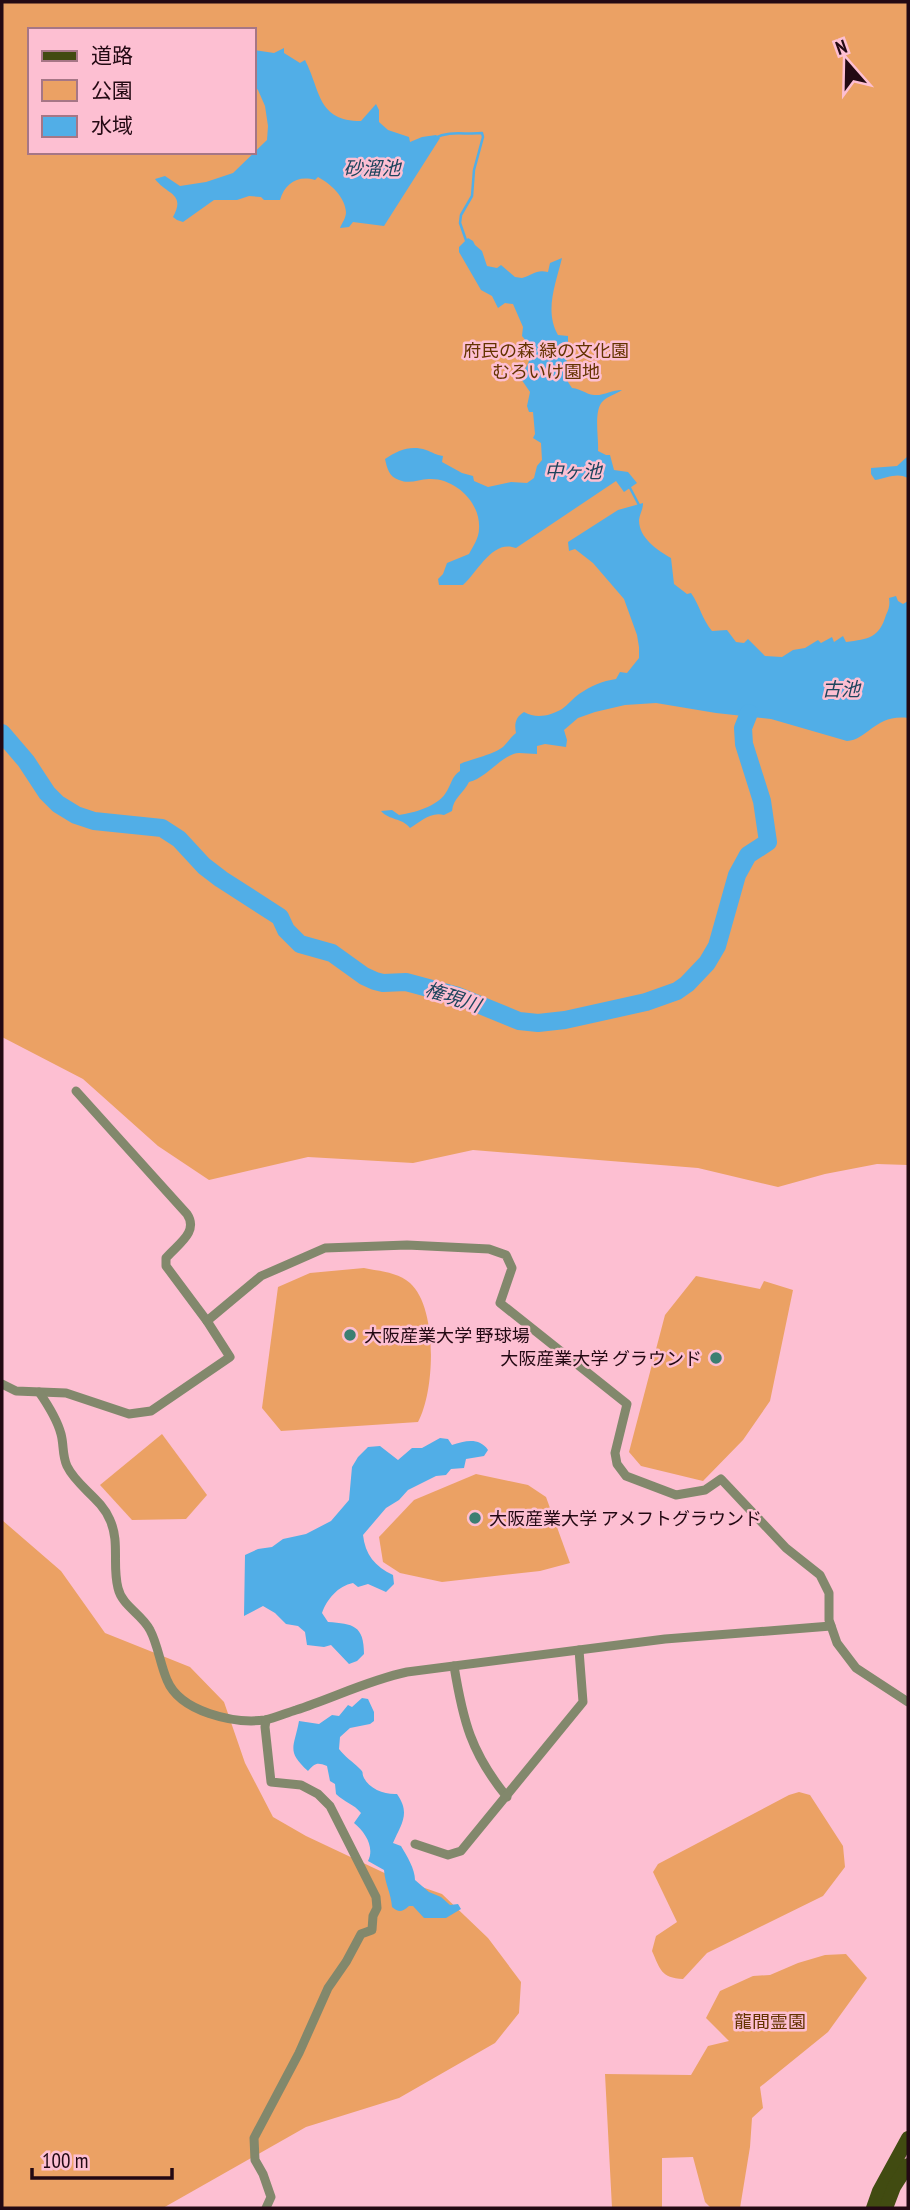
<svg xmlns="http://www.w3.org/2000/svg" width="910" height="2210" viewBox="0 0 910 2210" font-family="'PT Sans Narrow','Noto Sans JP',sans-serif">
<rect width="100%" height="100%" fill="#fdbfd2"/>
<g fill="#eba164" fill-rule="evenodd">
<path d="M2,2H908V1165L877,1164L825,1174L778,1187L698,1168L473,1150L413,1163L308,1157L209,1180L158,1146L83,1079L2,1037ZM30,30H254V152H30Z"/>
<path d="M364,1268C378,1271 398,1272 410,1283C438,1308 435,1391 418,1422L281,1431L262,1408L278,1287L310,1273Z"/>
<path d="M696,1276L760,1289L764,1281L793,1290L770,1401L743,1440L703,1481L641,1466L629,1452L665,1315Z"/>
<path d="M162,1434L207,1495L186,1519L132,1520L100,1485Z"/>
<path d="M476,1474L528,1485L546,1497L570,1563L540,1571L442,1582L400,1573L383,1562L379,1537L414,1500Z"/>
<path d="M2,1520L61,1571L105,1633L190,1667L224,1702L245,1763L273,1817L306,1836L393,1877L442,1894L488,1938L521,1982L519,2013L495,2043L399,2098L306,2127L163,2208H2Z"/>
<path d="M799,1792L810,1795L843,1846L845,1867L823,1896L707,1953L683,1979C661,1978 660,1969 652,1951L656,1936L677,1922L653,1872L658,1864L789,1795Z"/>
<path d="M846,1954L867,1978L828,2032L760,2087L763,2108L752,2118L750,2147L740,2208H711L705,2202L693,2157L662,2158V2208H612L605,2074L691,2075L708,2046L729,2041L706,2018L720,1991L753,1976L770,1975L798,1963L825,1955Z"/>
</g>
<g fill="#51aee7">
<path d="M284,48V53L300,63L305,60C321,91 317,121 361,121L376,104L379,110V122L388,130L409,137L410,142L422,137L436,135L440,138L384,226L353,222L349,227L340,228C342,223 346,218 346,212C345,197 331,184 318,177L315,180C298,175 285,183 280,200H264L261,197L249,196L237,200H214L183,222L177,220L173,217C186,193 167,195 155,179L165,176L180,186L206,182L233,173L267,140L268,126L265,106L258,90L254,86V50L274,53Z"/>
<path d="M468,238L473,241L475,245L482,251L487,266L497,268L501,265L515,277L522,278C533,275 536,269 548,272L550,263L562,258C556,283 544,311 558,335L568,336V344L564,350L568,367V382L572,388C582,389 585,394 594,395C603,396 612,390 622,390C616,394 608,396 603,401C593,410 599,439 598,451L606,455H610L614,470L628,472L637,483L624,492L616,481L516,548C493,539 479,570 463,585H439L438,579L443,574L447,563L469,554C473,546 479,538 479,529C481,503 456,479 431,479C420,478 411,485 399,480C389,477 387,468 385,459C398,450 411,445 426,450C432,452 436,455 443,456L442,462L462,473L473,476L474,481L488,487L511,482L527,483L534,478L537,466L542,460L541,443L533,438L535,434L533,412H529L527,406L530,392L519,376C532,363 534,350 522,336L523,327L513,304L505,303L498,308L492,296L481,290L459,252V247Z"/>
<path d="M908,456V478C897,472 887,478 875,480L871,474V468L897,466Z"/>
<path d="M643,503C643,510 640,513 639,520C639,538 657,550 671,558L674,584L687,594L691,593C700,606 702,619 712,631L727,630L736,642L744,643L748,639L765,656L782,657L793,650L805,648L818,640L821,643L832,637L834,642L843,636L846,642C869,639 879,638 886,615C889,609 890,605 889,598L896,596L898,601L903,604L908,601V718C875,714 868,740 847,741L771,719L716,713L656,703L625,705L595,712L578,718L564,730L567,740L566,747L545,744L537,746V754C531,754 525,753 519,753C502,754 487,778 469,782C464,793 453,798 452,811L444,815C431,811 420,822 410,828C401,817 390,821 381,811L392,810L399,815C414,813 437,806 445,794C452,784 451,777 460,771V764C471,759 496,754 504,746C508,742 511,737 516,733C514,723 516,717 524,712C536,719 550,716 562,709C568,705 573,698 579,694C591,686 602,681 616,679L620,672L627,673L639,658V647L637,635L624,599L593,563L575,549L569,551L568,542L618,510Z"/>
<path d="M440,1438L448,1439L452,1445C465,1441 479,1437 488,1450L484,1456L466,1459L464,1468L451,1469L446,1475L436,1476L408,1490L399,1500L386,1508L363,1535C365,1554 375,1567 393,1575L394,1584L386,1592L368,1584L358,1587L353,1583C338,1586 327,1599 322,1613L328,1622C353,1624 364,1625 364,1654L357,1661L349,1664L331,1645L324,1647L307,1645L305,1632L298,1626L286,1624L275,1613L263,1606L244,1616L245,1555L258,1549L272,1547L283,1539L306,1534L331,1521L349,1500L352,1467L358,1457L368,1447L380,1446L398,1460L412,1448H422Z"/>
<path d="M362,1698L368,1699L374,1712V1721L370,1724L350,1728L340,1737L339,1749C345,1757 352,1761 359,1768C365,1774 361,1771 364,1778C369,1789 386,1795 397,1794C411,1814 401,1824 393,1843L401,1846C407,1856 415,1869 415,1880L429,1892L441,1897L450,1905L458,1904L461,1909L446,1918H424L413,1906H409C402,1912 399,1913 392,1907C391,1893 385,1884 384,1870L368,1861C375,1847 365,1832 354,1823L361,1813C354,1804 344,1802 336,1794L335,1784L330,1781L327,1766C317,1762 315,1763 308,1771C286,1751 294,1748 299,1721L319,1724L332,1715L339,1716L348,1705L352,1707Z"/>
</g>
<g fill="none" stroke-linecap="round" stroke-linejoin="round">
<g stroke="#51aee7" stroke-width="2.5">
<path d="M435,138C449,130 466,135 482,133L483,137L474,170L472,196L461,215L460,223L467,243"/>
<path d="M629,486L639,505"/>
</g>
<path stroke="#51aee7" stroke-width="18" d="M2,733L26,761L47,793L58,804L76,815L94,821L162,828L179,839L204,866L221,879L280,917L286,930L300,944L332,953L364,976L375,981L383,983L406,982L458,996L519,1021L538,1023L565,1020L646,1002L677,991L687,984L707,963L717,946L737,875L748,855L768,842L762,801L744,744L743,728L749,713"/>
<g stroke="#82886c" stroke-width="9">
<path d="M76,1091L187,1214C199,1232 178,1244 166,1258V1266L207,1321"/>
<path d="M2,1384L16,1391L66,1393L129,1414L151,1411L230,1357L207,1321L261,1276L325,1248L407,1245L489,1249L506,1255L512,1268L500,1303L627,1404L615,1453L617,1464L626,1476L676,1495L705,1490L721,1479L786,1548L820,1575L829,1593V1620L837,1643L856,1668L908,1702"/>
<path d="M39,1392C48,1405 57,1419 61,1434C64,1445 62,1455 67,1466C77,1487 101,1498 110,1520C120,1542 112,1565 118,1588C122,1606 142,1614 150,1630C158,1645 160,1664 167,1680C180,1712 234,1724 265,1720C275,1718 286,1713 296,1710C333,1698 369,1680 407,1672L665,1639L831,1626"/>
<path d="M454,1666C463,1721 471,1753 507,1797"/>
<path d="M266,1720L265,1727L271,1782L301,1785L318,1794L330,1806L376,1897L377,1908L373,1916L372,1930L361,1934L346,1962L328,1988L299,2053L254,2138L255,2160L263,2174L271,2197L266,2208"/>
<path d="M415,1844L448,1855L461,1851L583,1702L579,1650"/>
</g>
<g stroke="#414b11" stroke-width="14">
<path d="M873,2208L879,2191L908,2138"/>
<path d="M886,2208L894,2187L908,2165"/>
</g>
</g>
<g fill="#3c7f72" stroke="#fdbfd2" stroke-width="2.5">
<circle cx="350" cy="1335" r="7"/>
<circle cx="716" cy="1358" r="7"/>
<circle cx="475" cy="1518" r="7"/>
</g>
<g text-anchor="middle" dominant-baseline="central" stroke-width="5" stroke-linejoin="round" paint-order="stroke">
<g font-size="18" fill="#643300" stroke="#fdbfd2">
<text x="546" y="350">府民の森 緑の文化園<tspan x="546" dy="21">むろいけ園地</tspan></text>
<text x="770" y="2021">龍間霊園</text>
</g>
<g font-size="18" fill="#230913" stroke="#fdbfd2" text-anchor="start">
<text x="364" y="1335">大阪産業大学 野球場</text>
<text x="702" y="1358" text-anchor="end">大阪産業大学 グラウンド</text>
<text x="489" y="1518">大阪産業大学 アメフトグラウンド</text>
</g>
<g font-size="19" font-style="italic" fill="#1e455d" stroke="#fdbfd2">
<text x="372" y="168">砂溜池</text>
<text x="573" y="471">中ヶ池</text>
<text x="841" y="689">古池</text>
<text transform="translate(453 997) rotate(18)">権現川</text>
</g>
</g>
<rect width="910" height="2210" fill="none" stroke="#230913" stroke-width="7"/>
<rect x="28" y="28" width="228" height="126" fill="#fdbfd2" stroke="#a67686" stroke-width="2"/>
<rect x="42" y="51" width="35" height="10" fill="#414b11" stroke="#a67686" stroke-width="2"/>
<text x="91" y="63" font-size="21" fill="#230913">道路</text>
<rect x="42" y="80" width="35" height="21" fill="#eba164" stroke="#a67686" stroke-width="2"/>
<text x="91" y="98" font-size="21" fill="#230913">公園</text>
<rect x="42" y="116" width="35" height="21" fill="#51aee7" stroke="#a67686" stroke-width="2"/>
<text x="91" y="133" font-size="21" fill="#230913">水域</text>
<g transform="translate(847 63) rotate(340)" stroke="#fdbfd2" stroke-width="5" paint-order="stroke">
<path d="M0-5L12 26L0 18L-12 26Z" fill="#230913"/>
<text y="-10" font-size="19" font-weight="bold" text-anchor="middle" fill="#230913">N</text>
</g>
<path d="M32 2168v10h140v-10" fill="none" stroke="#230913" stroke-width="3.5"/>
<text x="42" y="2168" font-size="21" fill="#230913" stroke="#fdbfd2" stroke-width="5" paint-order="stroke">100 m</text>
</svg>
